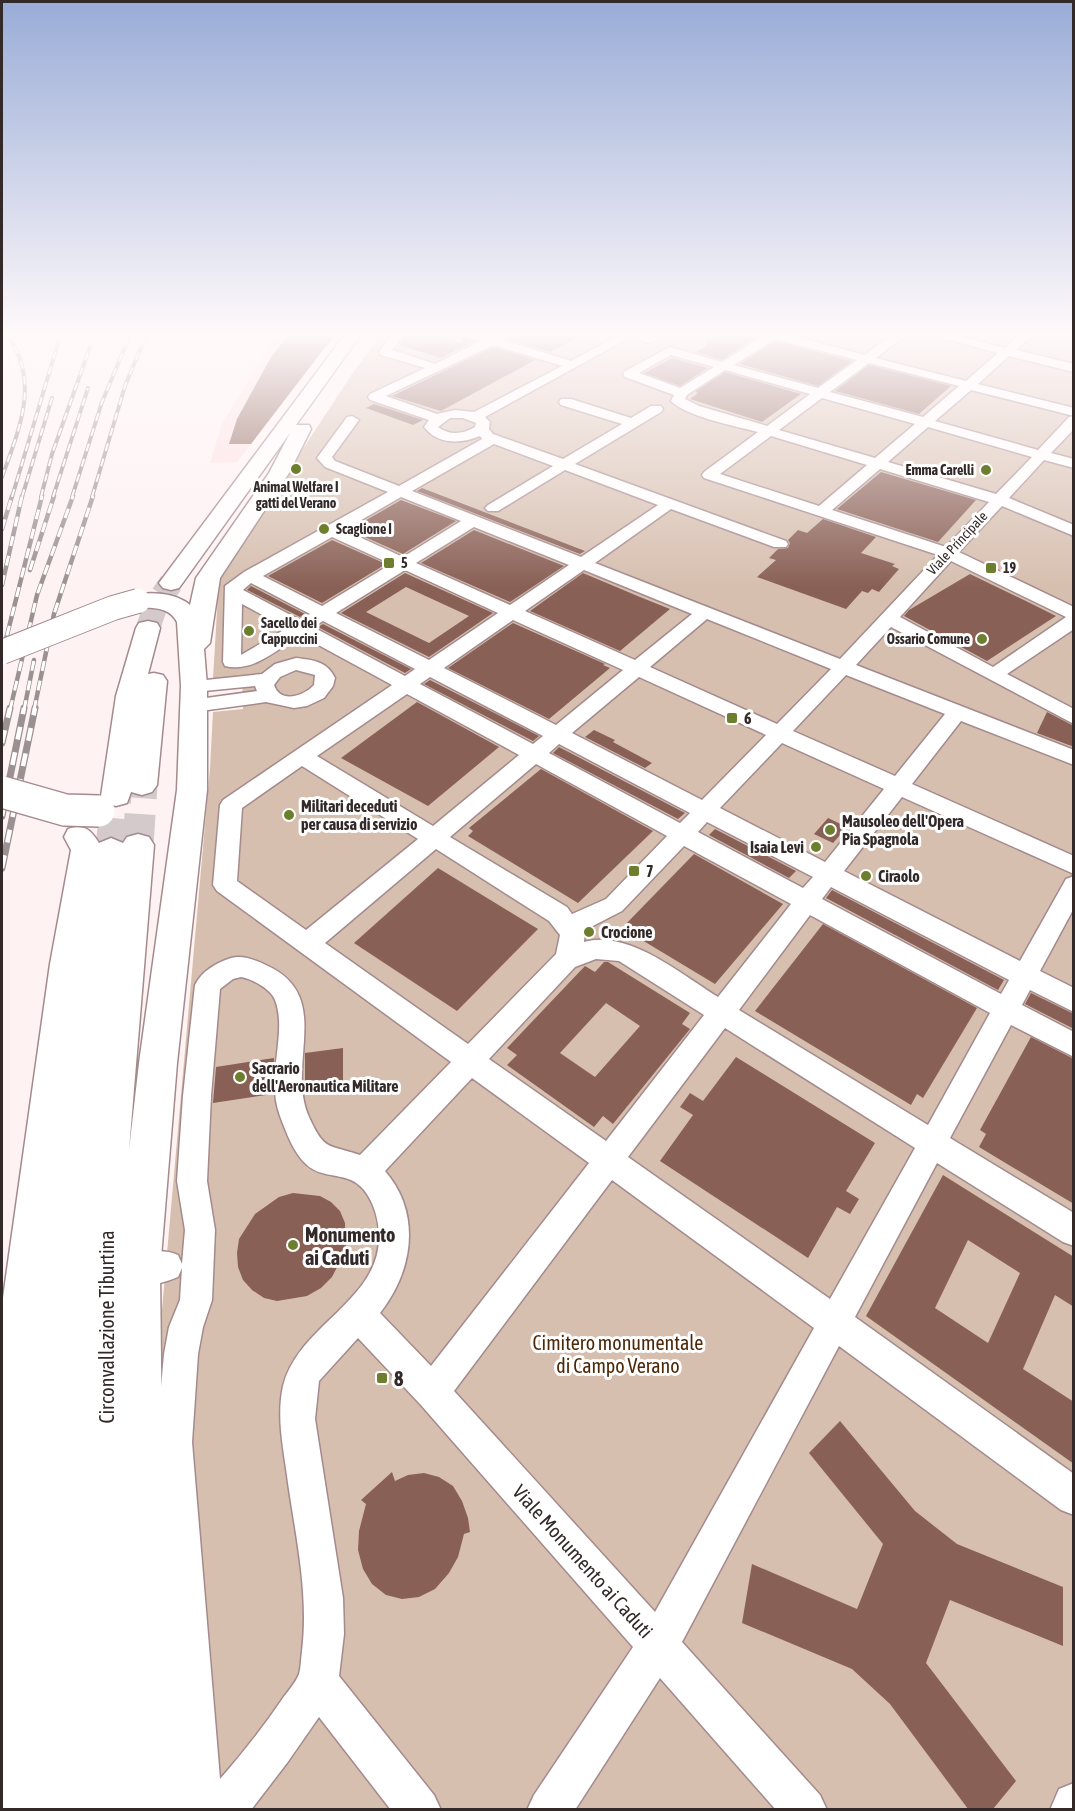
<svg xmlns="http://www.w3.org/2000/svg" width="1075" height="1811" viewBox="0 0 1075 1811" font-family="'Asap Condensed',sans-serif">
<rect width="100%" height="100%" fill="#fef2f3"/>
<path fill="#fee0e2" d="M280,333H337L237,462L210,463L222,424L267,349Z"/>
<path fill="#d6bfaf" d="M382,333H1073V1809L179,1810L158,1355L210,768L213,712L243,709L242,676L213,679L219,577L352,374Z"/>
<g fill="#896055" fill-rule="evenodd">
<path d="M290,333H336L251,444H229L237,419L271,357Z"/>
<path d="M407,333H429L461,343L462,336L475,341L441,358L399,345Z"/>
<path d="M516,333H587L550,352L508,339Z"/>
<path d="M727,333H746L758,336L722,360L696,352L706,346L708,339L719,338Z"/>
<path d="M775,341L852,361L818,386L740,364Z"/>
<path d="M493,347L535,360L441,411L392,396Z"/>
<path d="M672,358L708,368L680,386L644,373Z"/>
<path d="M869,365L951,386L919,414L835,391Z"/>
<path d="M725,372L801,394L762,422L690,399L698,393L695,392Z"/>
<path d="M374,404L423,420L413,425L366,408Z"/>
<path d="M881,472L976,500L938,542L837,509Z"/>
<path d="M422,488L585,551L580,554L417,491Z"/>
<path d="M401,500L456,521L403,554L349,530Z"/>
<path d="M823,519L876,537L861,553L895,564L892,566L899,569L879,592L872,589L868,593L862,591L846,609L757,577L776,560L769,558L778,549L788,548L790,543L788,540L798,530L807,533Z"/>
<path d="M474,530L564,566L510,602L421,563Z"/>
<path d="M332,540L386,564L322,603L268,576Z"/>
<path d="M405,573L493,613L429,657L341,613ZM406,587L469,616L429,643L366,612Z"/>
<path d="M583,573L640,597L670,609L620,651L530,611Z"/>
<path d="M970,574L1026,601L1056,616L987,661L904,616L909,610Z"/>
<path d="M251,586L305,614L300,617L247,590Z"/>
<path d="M513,623L605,664L603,665L610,668L549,719L448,668Z"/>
<path d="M323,624L411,669L405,673L318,627Z"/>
<path d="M430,680L539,736L533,741L424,684Z"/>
<path d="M417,702L499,747L428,806L341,758Z"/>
<path d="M1047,712L1074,726V747L1037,733Z"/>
<path d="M594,730L615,740L613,742L652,763L645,768L585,737Z"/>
<path d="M559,747L685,813L678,819L553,753Z"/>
<path d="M541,769L653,831L578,903L468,836L473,831L469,828Z"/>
<path d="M828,818L847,827L833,843L814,834Z"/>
<path d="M715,829L796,871L789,878L709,835Z"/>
<path d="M694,854L783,904L715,984L622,928Z"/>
<path d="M438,868L538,929L457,1011L354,943Z"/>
<path d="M832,890L1004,980L998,990L826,898Z"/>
<path d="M823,924L977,1008L923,1098L917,1094L911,1105L755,1011Z"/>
<path d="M604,962H608L690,1013L682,1024L690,1029L613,1124L603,1116L594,1127L507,1065L517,1055L507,1048L585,966L595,972ZM606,1003L640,1026L595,1077L560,1053Z"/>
<path d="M1031,993L1074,1014V1029L1025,1004Z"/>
<path d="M1031,1037L1074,1059V1204L979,1147L986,1134L980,1130Z"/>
<path d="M343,1048V1082L305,1088V1053Z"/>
<path d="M736,1057L875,1143L846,1191L859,1199L850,1214L837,1207L808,1258L660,1161L693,1115L680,1107L690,1093L703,1101Z"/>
<path d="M274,1058L273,1094L213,1103L216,1067Z"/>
<path d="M943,1175L1074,1257V1307L1055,1295L1023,1369L1074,1402V1464L866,1316ZM968,1240L1020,1273L988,1343L935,1308Z"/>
<path d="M293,1193L320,1196L331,1202L340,1211L345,1223L346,1250L332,1277L321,1288L307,1296L277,1301L264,1298L252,1290L243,1280L238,1267L237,1253L239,1239L255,1214L279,1197Z"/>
<path d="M840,1421L915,1511L957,1544L1063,1587V1646L950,1600L926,1663L1016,1781L993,1809H968L890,1704L852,1669L742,1623L752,1564L857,1609L883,1544L809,1453Z"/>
<path d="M392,1472L395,1481L408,1475L424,1473L439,1477L453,1486L462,1501L468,1518L470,1532L464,1534L458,1557L449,1573L435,1589L419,1597L402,1599L386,1595L372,1584L363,1569L358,1550L359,1531L366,1504L361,1500Z"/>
</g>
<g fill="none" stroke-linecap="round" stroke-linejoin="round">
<path stroke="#d5cacb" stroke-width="24" stroke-dasharray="24 12" stroke-linecap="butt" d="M148,628L156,605L171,583"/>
<g stroke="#d5cacb" stroke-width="31" stroke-dasharray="31 16" stroke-linecap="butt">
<path d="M138,845L142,785"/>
<path d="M111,849L116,796"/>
</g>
<g stroke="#a48a8c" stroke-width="3">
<g id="minor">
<path d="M393,333H405L392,350L435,364L481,341L460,333H479L491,337L498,333H514L503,340L571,361L623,333H638L485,417L490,422L489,429L493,434L563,459L622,424L561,405L559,402L561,399H571L631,418L651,406H661L663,409L661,412L575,464L786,541L788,544L786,547H774L671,509L595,563L840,659L938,555L704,478L702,475L704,472L758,432C735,426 687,417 671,401L674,395L625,377L623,374L625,371L670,347L722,362L763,336L759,333H782L865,355L894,333H908L876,358L966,381L998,353L923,333H945L1005,348L1022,333H1035L1016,350L1074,364V372L1009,356L978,384L1074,408V416L971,390L935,421L1038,450L1069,417L1074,416V429L1051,453L1074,459V468L1044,460L1009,498L1074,525V536L1002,506L959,552L1074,607V629L1007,674L1074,709V724L891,627L856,665L1074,750V765L961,721L912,784L1074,856V874L902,797L844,871L1020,961L1066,879L1074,876V908L1040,971L1074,988V1012L1030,990L1022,1005L1074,1032V1057L1011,1025L950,1138L1074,1213V1246L1063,1242L937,1163L855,1317L1074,1474V1515L1061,1510L839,1346L682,1642L820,1795L827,1810H776L660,1678L575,1810H527L534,1795L633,1647L420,1404L358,1338L319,1381L315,1419L343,1598L344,1634L339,1676L434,1795L441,1810H391L319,1717L287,1763L251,1810H179L156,1442L164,1354L169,1327L180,1300L182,1268L178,1277C162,1284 143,1288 127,1281L122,1270L127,1259C143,1252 162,1248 178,1255L182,1264L185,1230L177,1181L183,1096L195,985C202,971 216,963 231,958C243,955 255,960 266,965C335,996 285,1064 309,1117C325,1152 328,1144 360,1155L451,1062L217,891L213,885L220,805L223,800L392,685L300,635C278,649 253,673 225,666L223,662L225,586L244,572L388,492L325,467L317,458L347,417L352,416L359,420L332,457L335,461L399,486L482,439L480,436C461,444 438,445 424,427L429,420L370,400L368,397L370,394L425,368L381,355L379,352ZM775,339L857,360L818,388L734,365ZM493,345L562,366L474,412L455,410L437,414L386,396ZM671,355L714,367L680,388L639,373ZM869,363L959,386L923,417L830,392ZM725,370L810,394L767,426L699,406L685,399L687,395ZM822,398L915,424L875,458L779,430ZM450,418H463L476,423L475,427C463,434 450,436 438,427ZM928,427L1032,457L996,494L888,462ZM771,436L867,465L819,506L720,474ZM494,444L553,466L488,505L485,508L488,511H498L565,470L658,505L581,557L412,491ZM880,469L989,502L946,547L832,510ZM401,497L461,521L403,557L344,530ZM474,527L569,565L510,605L416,563ZM332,537L391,564L322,606L263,576ZM951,561L1066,617L993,667L900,617ZM405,570L498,613L429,660L336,613ZM584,570L692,614L635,660L525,611ZM251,583L310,614L300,620L243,590ZM242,604L287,628L241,655ZM707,619L831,669L777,724L650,667ZM513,620L623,670L556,725L444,668ZM323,621L415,669L405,676L313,627ZM846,675L945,714L895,776L793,731ZM430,677L543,736L533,744L420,684ZM639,677L766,735L702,800L572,733ZM407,694L519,755L433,826L317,756ZM782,743L884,789L825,862L720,808ZM559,744L690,813L680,823L549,753ZM536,764L667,836L606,899L572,914L567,907L450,837ZM302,766L418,839L306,930L237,881L242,808ZM707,822L813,877L803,888L698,832ZM684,846L791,904L718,997C682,975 629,929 584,942L585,930L622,911ZM436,849L549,921L560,935L556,954L468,1044L325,943ZM831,887L1009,980L1001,994L822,899ZM810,915L990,1013L928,1125L739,1010ZM596,959L619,961L704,1015L606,1141L489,1059L575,967ZM241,977C252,979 271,989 275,1000C288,1033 265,1076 280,1116C286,1132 294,1154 307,1165C319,1176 336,1174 351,1180C370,1188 379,1216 379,1236C380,1301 298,1325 283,1386C276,1418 284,1451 288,1483C296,1538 309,1595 302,1651C301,1658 301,1667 299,1674C296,1682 288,1691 283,1698C264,1726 243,1753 220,1779L192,1442L198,1354L203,1327L212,1300L215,1230L207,1181L211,1096L220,989L233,979ZM725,1028L915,1148L830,1299L628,1157ZM472,1078L589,1163L431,1366L380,1313C413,1271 422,1214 385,1171ZM612,1180L814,1328L655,1612L454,1391Z"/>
<path d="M639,333H671L650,343L638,339L636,337Z"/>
<path d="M296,658C313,660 327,661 335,678L333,686L324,698L307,706L294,708L266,702L208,710L193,714L186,712L183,708L186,704L206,698L257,691L255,686L194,692L187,690L184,686L187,682L262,674L275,664ZM296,670L315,675L314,685C304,696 280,704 274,685L280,677Z"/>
<path d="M1074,1783V1810H1050L1059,1789Z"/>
</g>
</g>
<g stroke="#a48a8c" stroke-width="3">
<g id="highway">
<path d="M346,333H362L296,425H309L311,429L289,473L220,578L210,643L204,649L207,686V790L177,1063L160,1270L162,1449L190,1810H2V1305L50,964L71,850L64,837L68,829C84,824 90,829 99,843L111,838L123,843L127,837L138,834L149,837L154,845L129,1150L139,1063L177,790L181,686L177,622C167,603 147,610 130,606L126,601L130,596C148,591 175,592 190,605L196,578L269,473L290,433L179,588L171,590L163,588L159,583Z"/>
<path d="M148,621L157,623L160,628L148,674L154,673L163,675L167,681L157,785L152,792L142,795L131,792L127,803L116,806L105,803L101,796L116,696L136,628L139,623Z"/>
</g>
</g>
<use href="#minor" fill="#fff" fill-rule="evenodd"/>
<use href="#highway" fill="#fff" fill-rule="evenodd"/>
<g stroke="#9c9192" stroke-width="4">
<g id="rail-far2">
<path d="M2,477C20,427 41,380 6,333"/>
<path d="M12,497L61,333"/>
<path d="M22,497L52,398"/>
<path d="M41,497L52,454L95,333"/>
<path d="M53,497L88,388"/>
<path d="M72,497L102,402L131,333"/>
<path d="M92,497L125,386L147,333"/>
</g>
</g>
<g stroke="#9c9192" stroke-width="4.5">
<g id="rail-far1">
<path d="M2,529L12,496"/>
<path d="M30,570L54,496"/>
<path d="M2,585L22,496"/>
<path d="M2,655L42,496"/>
<path d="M10,710L37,595L73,496"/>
<path d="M24,710L34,660"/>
<path d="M34,710L54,614L93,496"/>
</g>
</g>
<g stroke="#9c9192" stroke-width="7">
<g id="rail">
<path d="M2,743L10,708"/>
<path d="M2,816L24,708"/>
<path d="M2,868L35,708"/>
</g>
</g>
<use href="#rail-far2" stroke="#fff" stroke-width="2" stroke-dasharray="8" stroke-linecap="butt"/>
<use href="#rail-far1" stroke="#fff" stroke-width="3" stroke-dasharray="10" stroke-linecap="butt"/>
<use href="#rail" stroke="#fff" stroke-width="4.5" stroke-dasharray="13" stroke-linecap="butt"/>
<g stroke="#a48a8c" stroke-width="26" stroke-linecap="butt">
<path id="highway-bridge-far1" d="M2,652L113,608L138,601"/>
</g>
<g stroke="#a48a8c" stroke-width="34" stroke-linecap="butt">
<path id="highway-bridge" d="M2,792L65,810L99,811"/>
</g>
<use href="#highway-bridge-far1" stroke="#fff" stroke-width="24"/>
<use href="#highway-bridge" stroke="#fff" stroke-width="31"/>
</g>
<linearGradient id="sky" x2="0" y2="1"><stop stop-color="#99acd7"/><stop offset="0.57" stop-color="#fff9fa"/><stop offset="1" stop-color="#fff9fa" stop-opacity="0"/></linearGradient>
<rect width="1075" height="587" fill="url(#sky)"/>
<g fill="#6d7f2e" stroke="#fff" stroke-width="2">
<circle cx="296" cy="469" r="6"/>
<circle cx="986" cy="470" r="6"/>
<circle cx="324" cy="529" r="6"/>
<rect x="383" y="557" width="12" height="12" rx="3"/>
<rect x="985" y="562" width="12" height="12" rx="3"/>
<circle cx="249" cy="631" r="6"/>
<circle cx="982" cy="639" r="6"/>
<rect x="726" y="712" width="12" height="12" rx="3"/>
<circle cx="289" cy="815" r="6"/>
<circle cx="830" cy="830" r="6"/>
<circle cx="816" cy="847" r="6"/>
<rect x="628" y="865" width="12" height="12" rx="3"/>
<circle cx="866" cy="876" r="6"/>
<circle cx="589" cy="932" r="6"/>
<circle cx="240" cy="1077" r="6"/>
<circle cx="293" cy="1245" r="6"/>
<rect x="376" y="1372" width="12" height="12" rx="3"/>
</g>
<g text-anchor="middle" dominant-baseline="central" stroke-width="6" stroke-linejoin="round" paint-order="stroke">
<g font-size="14" font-weight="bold" fill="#332929" stroke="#fff" text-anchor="start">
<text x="974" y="470" text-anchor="end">Emma Carelli</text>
<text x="296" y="487" text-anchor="middle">Animal Welfare I<tspan x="296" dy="16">gatti del Verano</tspan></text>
<text x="336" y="529">Scaglione I</text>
<text x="401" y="563">5</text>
<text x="1003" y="568">19</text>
<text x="261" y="623">Sacello dei<tspan x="261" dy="16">Cappuccini</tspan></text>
<text x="970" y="639" text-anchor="end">Ossario Comune</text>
</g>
<g font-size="14" fill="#332929" stroke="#fff">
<text transform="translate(957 543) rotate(-47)">Viale Principale</text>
</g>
<g font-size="16" font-weight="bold" fill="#332929" stroke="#fff" text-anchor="start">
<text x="744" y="718">6</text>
<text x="301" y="806">Militari deceduti<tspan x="301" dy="18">per causa di servizio</tspan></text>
<text x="842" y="821">Mausoleo dell'Opera<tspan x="842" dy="18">Pia Spagnola</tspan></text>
<text x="804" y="847" text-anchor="end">Isaia Levi</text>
<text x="646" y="871">7</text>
<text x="878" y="876">Ciraolo</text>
<text x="601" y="932">Crocione</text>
<text x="252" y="1068">Sacrario<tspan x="252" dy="18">dell'Aeronautica Militare</tspan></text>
</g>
<g font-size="20" font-weight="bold" fill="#332929" stroke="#fff" text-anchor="start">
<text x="305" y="1234">Monumento<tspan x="305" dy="23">ai Caduti</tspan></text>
<text x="394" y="1378">8</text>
</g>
<g font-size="20" fill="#332929" stroke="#fff">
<text transform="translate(106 1327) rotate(-90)">Circonvallazione Tiburtina</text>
<text transform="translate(583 1561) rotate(48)">Viale Monumento ai Caduti</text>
</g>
<g font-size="20" fill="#4d2808" stroke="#fff">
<text x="618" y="1342">Cimitero monumentale<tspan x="618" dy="23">di Campo Verano</tspan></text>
</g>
</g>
<rect width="1075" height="1811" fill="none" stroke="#332929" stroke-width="6"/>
</svg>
